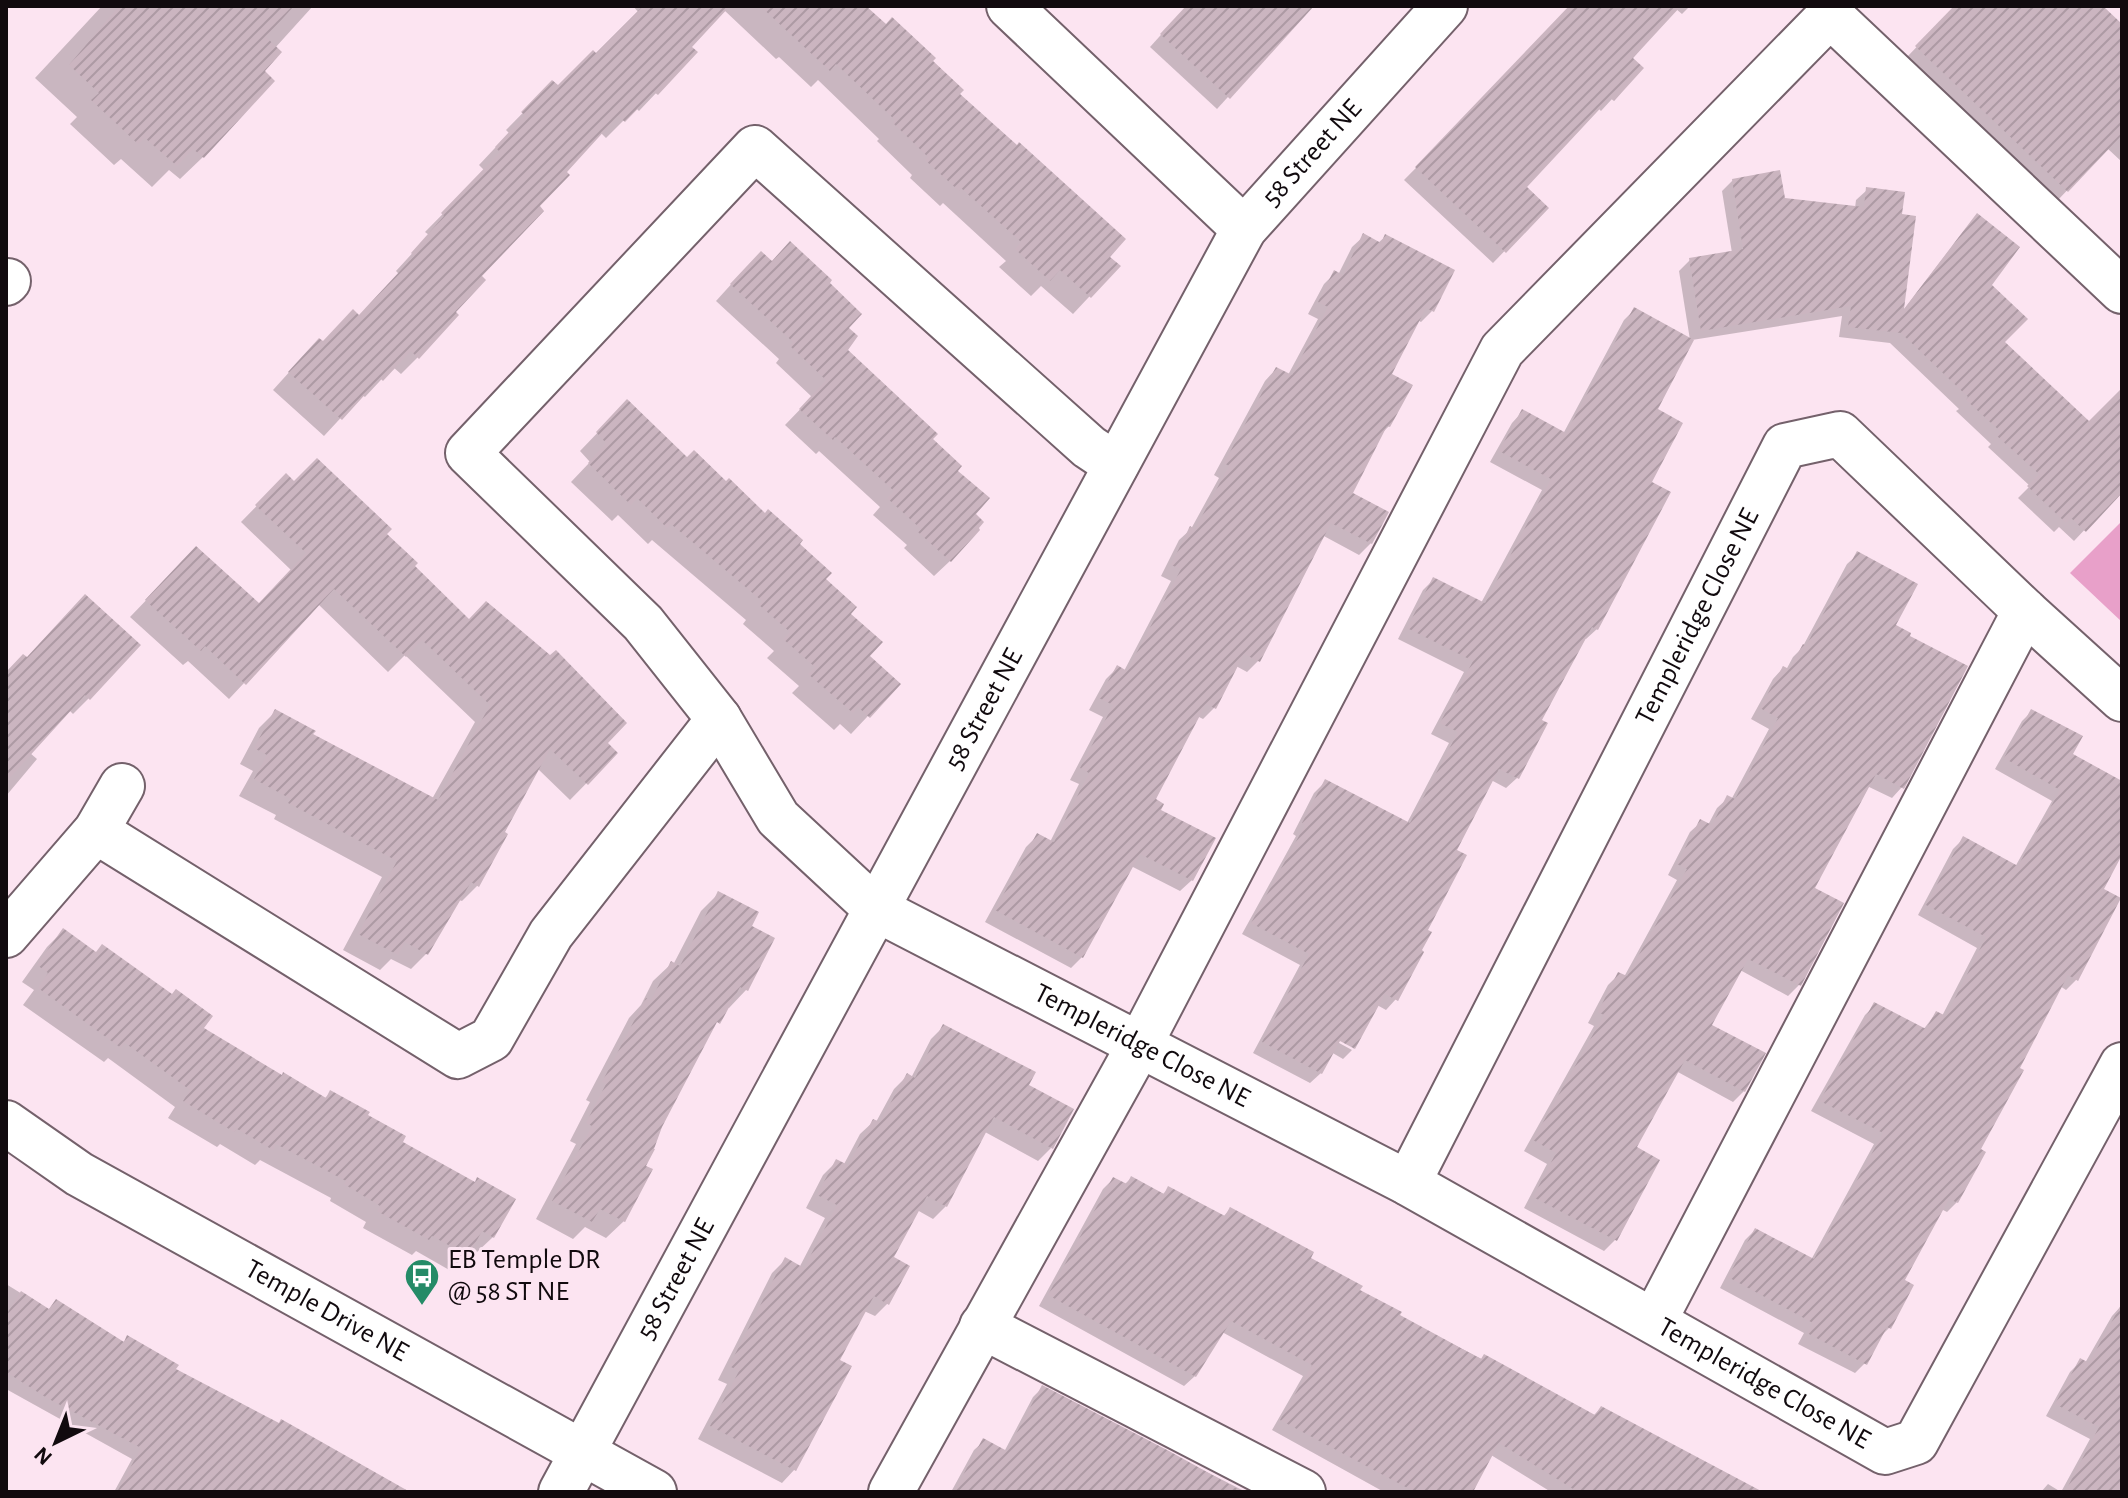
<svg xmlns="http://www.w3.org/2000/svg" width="2128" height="1498" viewBox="0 0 2128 1498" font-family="'Alegreya Sans',sans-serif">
<defs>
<pattern id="building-hatch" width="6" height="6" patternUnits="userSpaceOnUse" patternTransform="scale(2)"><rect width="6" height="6" fill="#cbb5c0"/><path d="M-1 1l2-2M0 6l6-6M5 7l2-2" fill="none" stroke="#ad9aa4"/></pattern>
</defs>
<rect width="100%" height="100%" fill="#fce4f1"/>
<path fill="#e8a0c9" d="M2122,521V622L2070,573Z"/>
<g fill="#0003">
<path d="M102,6H313L275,48L262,71L203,157L180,179L169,170L152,187L121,159L114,165L70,124L77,117L35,78Z"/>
<path d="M633,6H864L930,61L957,94L1118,266L1073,314L1041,286L1031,296L999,267L1006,261L943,203L940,206L910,178L912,175L877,141L879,139L818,80L811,87L779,57L776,59L724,10L689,47L695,52L639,111L636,108L606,138L600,132L479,277L418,357L401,374L393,367L365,397L362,395L324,436L273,390L302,358L359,318L399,274L396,271L429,235L425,232L485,171L479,165L509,133L506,130L552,83L558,88L596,55L639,13Z"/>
<path d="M1187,6H1311L1217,109L1150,47Z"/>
<path d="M1576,6H1690L1682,14L1676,9L1630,58L1612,99L1601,111L1598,108L1524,187L1546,208L1493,263L1404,180Z"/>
<path d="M1956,6H2100L2122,27V162L2107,148L2058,200L1907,57Z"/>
<path d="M1733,180L1783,200L1855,208L1856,200L1867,190L1900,216L1902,312L1967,227L1989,285L2002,342L2089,423L2122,390V490L2074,541L2059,527L2054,532L2018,498L2030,486L1988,447L1991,444L1956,411L1959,409L1890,343L1839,337L1842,316L1692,340L1655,410L1649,483L1597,629L1586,639L1584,638L1539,721L1517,778L1506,788L1491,780L1454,851L1396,999L1386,1010L1377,1005L1353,1049V1046L1332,1034L1330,1038L1352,1050L1343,1059L1331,1052L1321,1073L1310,1083L1253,1053L1300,965L1242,934L1296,836L1293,834L1314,793L1325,782L1407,823L1449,743L1431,734L1464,672L1398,639L1423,590L1434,579L1481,603L1542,490L1490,462L1512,423L1522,412L1563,434L1624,320L1635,309L1690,340L1679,271L1690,260L1732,253L1722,191Z"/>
<path d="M1364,236L1378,243L1386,236L1432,311L1421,322L1417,320L1390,374L1389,426L1380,435L1350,494L1371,543L1359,555L1322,535L1259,660L1247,672L1236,666L1214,708L1203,719L1197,716L1153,800L1192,880L1180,891L1131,866L1082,957L1071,968L985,922L1026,847L1037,836L1050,842L1079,784L1070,780L1103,717L1089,710L1106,679L1117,668L1124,671L1171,581L1161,576L1179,540L1191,529L1219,478L1214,475L1265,381L1276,369L1288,375L1318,319L1308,314L1324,284L1335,273L1338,275L1352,247Z"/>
<path d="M771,264L827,283L846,328V350L930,439L956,471L973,514L950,561L934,576L904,548L907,545L873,515L880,507L819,451L816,454L785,425L812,397L776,363L779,359L716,301L745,269Z"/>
<path d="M627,402L687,459L797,544L849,614L867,657L898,684L851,734L840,724L834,730L792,693L799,686L767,658L774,651L743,624L746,620L652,540L648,544L618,515L612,521L571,482L590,462L580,451Z"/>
<path d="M286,476L294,484L384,534L412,566L469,621L616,753L570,800L537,768L478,885L462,901L459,900L427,953L411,969L391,959L380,970L343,950L382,877L274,819L276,815L239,796L253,771L240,764L259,728L275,712L310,735L432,799L475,722L405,655L388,672L318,604L229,699L188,661L183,665L130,617L180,565L258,606L291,570L241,522Z"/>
<path d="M1858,554L1893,626L1902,787L1892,798L1867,786L1813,889L1841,904L1799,985L1788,996L1740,970L1709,1026L1744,1091L1733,1102L1676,1071L1635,1148L1658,1160L1615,1240L1604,1251L1524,1208L1547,1164L1524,1151L1594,1026L1588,1023L1608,985L1619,974L1624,977L1677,880L1668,875L1690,832L1701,822L1708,825L1717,808L1728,798L1731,800L1769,729L1751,719L1773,679L1783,668L1786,670L1793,657L1802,648L1847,564Z"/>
<path d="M69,612L89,698L73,714L69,710L30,753L37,759L6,796V674L26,660Z"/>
<path d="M2032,711L2070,755L2122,783V851L2101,890L2076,980L2066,990L2060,986L1978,1150L1957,1202L1947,1212L1941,1209L1902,1281L1889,1328L1878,1339L1865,1363L1855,1373L1798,1344L1804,1333L1720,1288L1745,1240L1755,1230L1811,1260L1874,1144L1811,1111L1865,1015L1875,1005L1923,1030L1936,1013L1942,1016L1977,948L1918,915L1953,849L1963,839L2015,867L2052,801L1995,769L2022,721Z"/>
<path d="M718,894L749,927L773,939L746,990L729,1008L727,1007L711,1029L661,1126L624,1221L606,1238L585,1227L573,1239L536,1219L576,1144L570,1141L590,1102L586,1100L629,1018L641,1005L653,981L671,964L673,965L701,911Z"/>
<path d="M63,931L201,1028L281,1077L324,1099L331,1092L365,1116L400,1143L493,1237L476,1253L470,1249L451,1271L416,1251L412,1255L363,1228L366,1222L330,1201L331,1198L260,1160L255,1165L220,1144L217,1147L168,1118L175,1107L108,1058L104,1062L23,1005L34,990L22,982L47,947Z"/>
<path d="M944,1026L1026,1085L1051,1148L1038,1161L985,1132L946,1206L933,1219L917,1210L892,1258L888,1303L875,1316L864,1311L837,1360L795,1469L782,1483L698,1439L727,1384L718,1380L772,1273L785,1260L799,1268L825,1218L806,1208L823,1175L836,1162L843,1166L860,1134L874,1121L876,1122L894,1089L907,1076L911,1078L931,1039Z"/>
<path d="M1131,1178L1162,1195L1169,1188L1223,1217L1230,1209L1398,1316L1593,1416L1601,1408L1733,1492H1551L1491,1455L1471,1492H1384L1272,1430L1303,1376L1222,1332L1195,1376L1184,1386L1039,1306L1103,1189L1113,1179L1124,1185Z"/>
<path d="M6,1284L48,1310L56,1302L122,1343L128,1338L173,1370L406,1492H114L132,1459L6,1389Z"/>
<path d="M2122,1305V1492H2041L2048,1484L2061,1492L2090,1439L2046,1416L2070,1372L2081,1361L2085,1363L2112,1316Z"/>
<path d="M1042,1388L1246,1492H951L974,1450L984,1441L1004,1452L1033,1397Z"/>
</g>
<g fill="url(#building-hatch)">
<path d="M119,6H294L266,37L282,52L265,71L275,81L204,158L193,149L177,166L145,138L138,144L91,100L99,93L69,65Z"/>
<path d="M643,6H730L692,47L698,52L658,95L654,92L625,122L618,116L567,172L570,175L540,206L544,211L482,276L486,280L456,312L459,315L419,359L411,351L383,381L380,378L342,420L288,372L319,338L323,341L353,309L359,315L414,256L411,253L444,216L441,213L500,152L495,147L525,115L521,112L552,80L558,85L593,50L596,53Z"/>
<path d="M760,6H866L886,24L892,17L936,58L933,61L964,90L960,94L1017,145L1019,142L1126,239L1110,257L1121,266L1091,298L1060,270L1050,281L1015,249L1021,242L961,188L959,191L925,160L928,157L893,123L895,120L836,64L830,71Z"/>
<path d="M1186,6H1314L1230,99L1160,34Z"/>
<path d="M1569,6H1681L1633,58L1644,68L1614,101L1610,98L1527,187L1549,208L1506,253L1415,167Z"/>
<path d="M1954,6H2103L2122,24V135L2068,192L1915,46Z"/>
<path d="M1780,170L1785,198L1864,207L1866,187L1905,192L1902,214L1916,216L1904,309L1977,213L2020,247L1992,285L2028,319L2005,342L2089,421L2122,388V493L2086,532L2071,518L2066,523L2027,486L2039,474L1997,436L2001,432L1966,400L1968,397L1901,333L1848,327L1851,306L1701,331L1689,258L1743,249L1732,179Z"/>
<path d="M1363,233L1381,243L1385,234L1455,270L1434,312L1426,308L1392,374L1413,385L1390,427L1387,426L1353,493L1389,512L1372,544L1331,523L1260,662L1244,654L1216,709L1206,704L1156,799L1164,804L1161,810L1216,838L1193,881L1140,854L1083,958L995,910L1037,833L1054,842L1089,773L1080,768L1113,705L1099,698L1117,665L1127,671L1181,569L1171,565L1190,526L1195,529L1229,466L1224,463L1276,367L1292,375L1328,307L1318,302L1334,270L1343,275Z"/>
<path d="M790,241L832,280L830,283L862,314L849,328L858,336L848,350L938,434L933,439L962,466L958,471L990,498L976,514L984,522L979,528L980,530L951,562L918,532L921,529L887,498L894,491L835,437L833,440L799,409L826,380L790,346L793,342L730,284L761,251L772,261Z"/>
<path d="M1634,307L1694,340L1658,409L1683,423L1652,482L1671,492L1598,630L1592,627L1542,720L1548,723L1519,779L1499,769L1457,850L1467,855L1428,930L1432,932L1422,950L1424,952L1398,1001L1385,994L1355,1049L1340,1041L1322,1074L1262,1042L1309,954L1251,923L1305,825L1302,823L1325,779L1410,823L1458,732L1440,723L1473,661L1407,628L1433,577L1485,603L1551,479L1499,451L1522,409L1566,433Z"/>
<path d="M627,399L687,457L694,450L726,481L729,478L765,513L768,509L803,540L800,544L832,573L826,579L857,607L851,614L883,642L870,656L901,684L870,718L858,707L853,713L808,674L815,667L783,639L790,632L759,605L762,601L671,524L667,528L637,498L631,505L588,463L606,443L596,432Z"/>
<path d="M317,458L392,529L387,534L418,563L415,566L469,619L486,601L550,655L556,650L627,723L608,743L618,753L588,785L550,749L505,832L508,834L479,887L471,882L428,955L405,942L398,955L358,934L397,861L288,803L291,799L254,779L267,755L254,748L275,709L316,731L313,734L438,800L490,705L422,640L406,657L334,589L246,685L205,646L201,651L145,600L196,546L259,603L306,553L255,505L286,473L294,481Z"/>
<path d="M1857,551L1918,584L1896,625L1911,633L1910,636L1968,666L1904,789L1876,774L1815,888L1844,903L1801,986L1748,959L1712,1025L1766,1053L1745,1092L1685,1060L1637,1147L1660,1160L1617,1241L1533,1197L1556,1153L1533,1140L1604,1015L1598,1012L1618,972L1627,976L1687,869L1677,864L1700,819L1712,825L1727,795L1735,799L1778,718L1760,708L1783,666L1789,669L1803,644L1806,646Z"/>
<path d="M85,594L141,645L90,700L85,695L6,782V672L23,654L27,657Z"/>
<path d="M2031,709L2083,736L2073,754L2122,781V855L2104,889L2121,898L2078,981L2068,975L2020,1068L2024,1070L1981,1149L1986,1152L1958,1203L1949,1199L1905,1280L1914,1285L1891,1329L1887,1327L1867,1365L1807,1333L1813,1323L1728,1277L1755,1228L1814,1259L1883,1133L1820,1101L1874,1002L1926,1029L1936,1011L1946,1016L1986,937L1926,905L1963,836L2018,866L2060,790L2004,758Z"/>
<path d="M718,891L759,912L752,926L775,938L748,991L740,987L720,1024L717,1022L662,1127L654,1149H655L646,1166L653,1169L625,1222L600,1209L592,1222L552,1201L592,1126L586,1123L606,1084L602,1082L646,998L651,1000L671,961L680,966Z"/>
<path d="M63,928L96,952L102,944L172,994L176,989L213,1016L204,1028L282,1075L283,1072L326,1098L330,1090L370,1112L368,1115L406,1136L403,1142L475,1182L477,1177L516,1199L494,1238L482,1231L468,1256L432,1236L429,1240L377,1211L380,1206L344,1184L346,1181L276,1144L273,1150L237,1129L234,1132L183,1101L190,1090L125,1043L121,1048L38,988L48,973L37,965Z"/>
<path d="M943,1024L1036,1072L1029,1085L1074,1109L1053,1149L994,1117L947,1207L927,1196L894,1257L910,1266L889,1305L874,1296L840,1360L852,1366L796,1471L710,1426L739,1371L729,1366L785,1257L804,1268L837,1205L817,1195L836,1159L848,1165L873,1119L880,1122L907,1073L915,1078Z"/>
<path d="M1131,1176L1164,1194L1168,1186L1225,1216L1230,1207L1314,1252L1311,1258L1363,1286L1360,1290L1402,1312L1400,1315L1481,1359L1484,1354L1595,1415L1601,1406L1763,1492H1578L1499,1443L1473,1492H1415L1280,1420L1312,1365L1231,1321L1196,1377L1048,1295L1113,1177L1127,1184Z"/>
<path d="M21,1291L49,1309L56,1299L124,1342L127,1335L179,1365L176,1369L279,1423L281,1419L410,1492H117L141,1448L47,1398L6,1372V1315Z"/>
<path d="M2122,1303V1492H2065L2099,1427L2055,1404L2080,1358L2089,1363Z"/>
<path d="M1042,1385L1169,1451L1243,1492H954L983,1438L1007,1451Z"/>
</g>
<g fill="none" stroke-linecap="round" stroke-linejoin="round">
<g stroke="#74616b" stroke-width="48">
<g id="minor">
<path d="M1009,6L1244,229"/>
<path d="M6,283L8,281"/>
<path id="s1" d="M1116,465L1089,447L755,148L468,453L643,623L719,719L778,818L876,909L1408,1183L1885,1452L1916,1442L2122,1065"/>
<path d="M96,831L458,1056L491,1039L551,934L719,719"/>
<path d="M6,935L96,831L122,786"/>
<path id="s2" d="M6,1123L79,1174L654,1492"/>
<path id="s3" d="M1408,1183L1785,446L1840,434L2025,611L2122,699"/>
<path d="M1654,1321L2025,611"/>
<path d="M982,1326L1303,1492"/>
<path id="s4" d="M561,1492L1244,229L1445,6"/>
<path d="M891,1492L1140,1044L1502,350L1830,15L2122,291"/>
</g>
</g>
<use href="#minor" stroke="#fff" stroke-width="44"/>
</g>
<defs>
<g id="bus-pin" transform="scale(1.8)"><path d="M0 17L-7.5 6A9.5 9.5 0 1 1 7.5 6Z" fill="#258b67" stroke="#fce4f1"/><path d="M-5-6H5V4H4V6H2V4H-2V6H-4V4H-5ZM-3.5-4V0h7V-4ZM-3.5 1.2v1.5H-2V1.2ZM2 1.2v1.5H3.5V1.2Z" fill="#fff"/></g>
</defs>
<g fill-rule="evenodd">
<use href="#bus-pin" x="422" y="1276"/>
</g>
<g text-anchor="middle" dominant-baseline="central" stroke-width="6" stroke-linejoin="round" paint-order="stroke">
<g font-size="28" fill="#110a0e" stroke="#fce4f1">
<text stroke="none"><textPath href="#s4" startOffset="1538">58 Street NE</textPath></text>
<text stroke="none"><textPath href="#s3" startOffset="636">Templeridge Close NE</textPath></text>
<text stroke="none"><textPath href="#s4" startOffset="890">58 Street NE</textPath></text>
<text stroke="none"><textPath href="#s1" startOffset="1814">Templeridge Close NE</textPath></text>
<text stroke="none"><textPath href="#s4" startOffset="242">58 Street NE</textPath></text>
<text stroke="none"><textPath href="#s2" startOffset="372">Temple Drive NE</textPath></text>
<text stroke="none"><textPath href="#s1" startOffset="2522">Templeridge Close NE</textPath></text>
</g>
<g font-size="28" fill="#110a0e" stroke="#fce4f1" text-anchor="start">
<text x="448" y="1260">EB Temple DR<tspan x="448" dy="32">@ 58 ST NE</tspan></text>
</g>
</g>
<rect width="2128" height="1498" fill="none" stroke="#110a0e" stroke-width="16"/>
<g transform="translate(56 1442) rotate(223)" stroke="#fce4f1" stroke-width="6" paint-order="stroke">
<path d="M0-6L14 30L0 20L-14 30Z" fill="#110a0e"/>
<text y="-12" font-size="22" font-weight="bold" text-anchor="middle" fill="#110a0e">N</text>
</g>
</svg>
